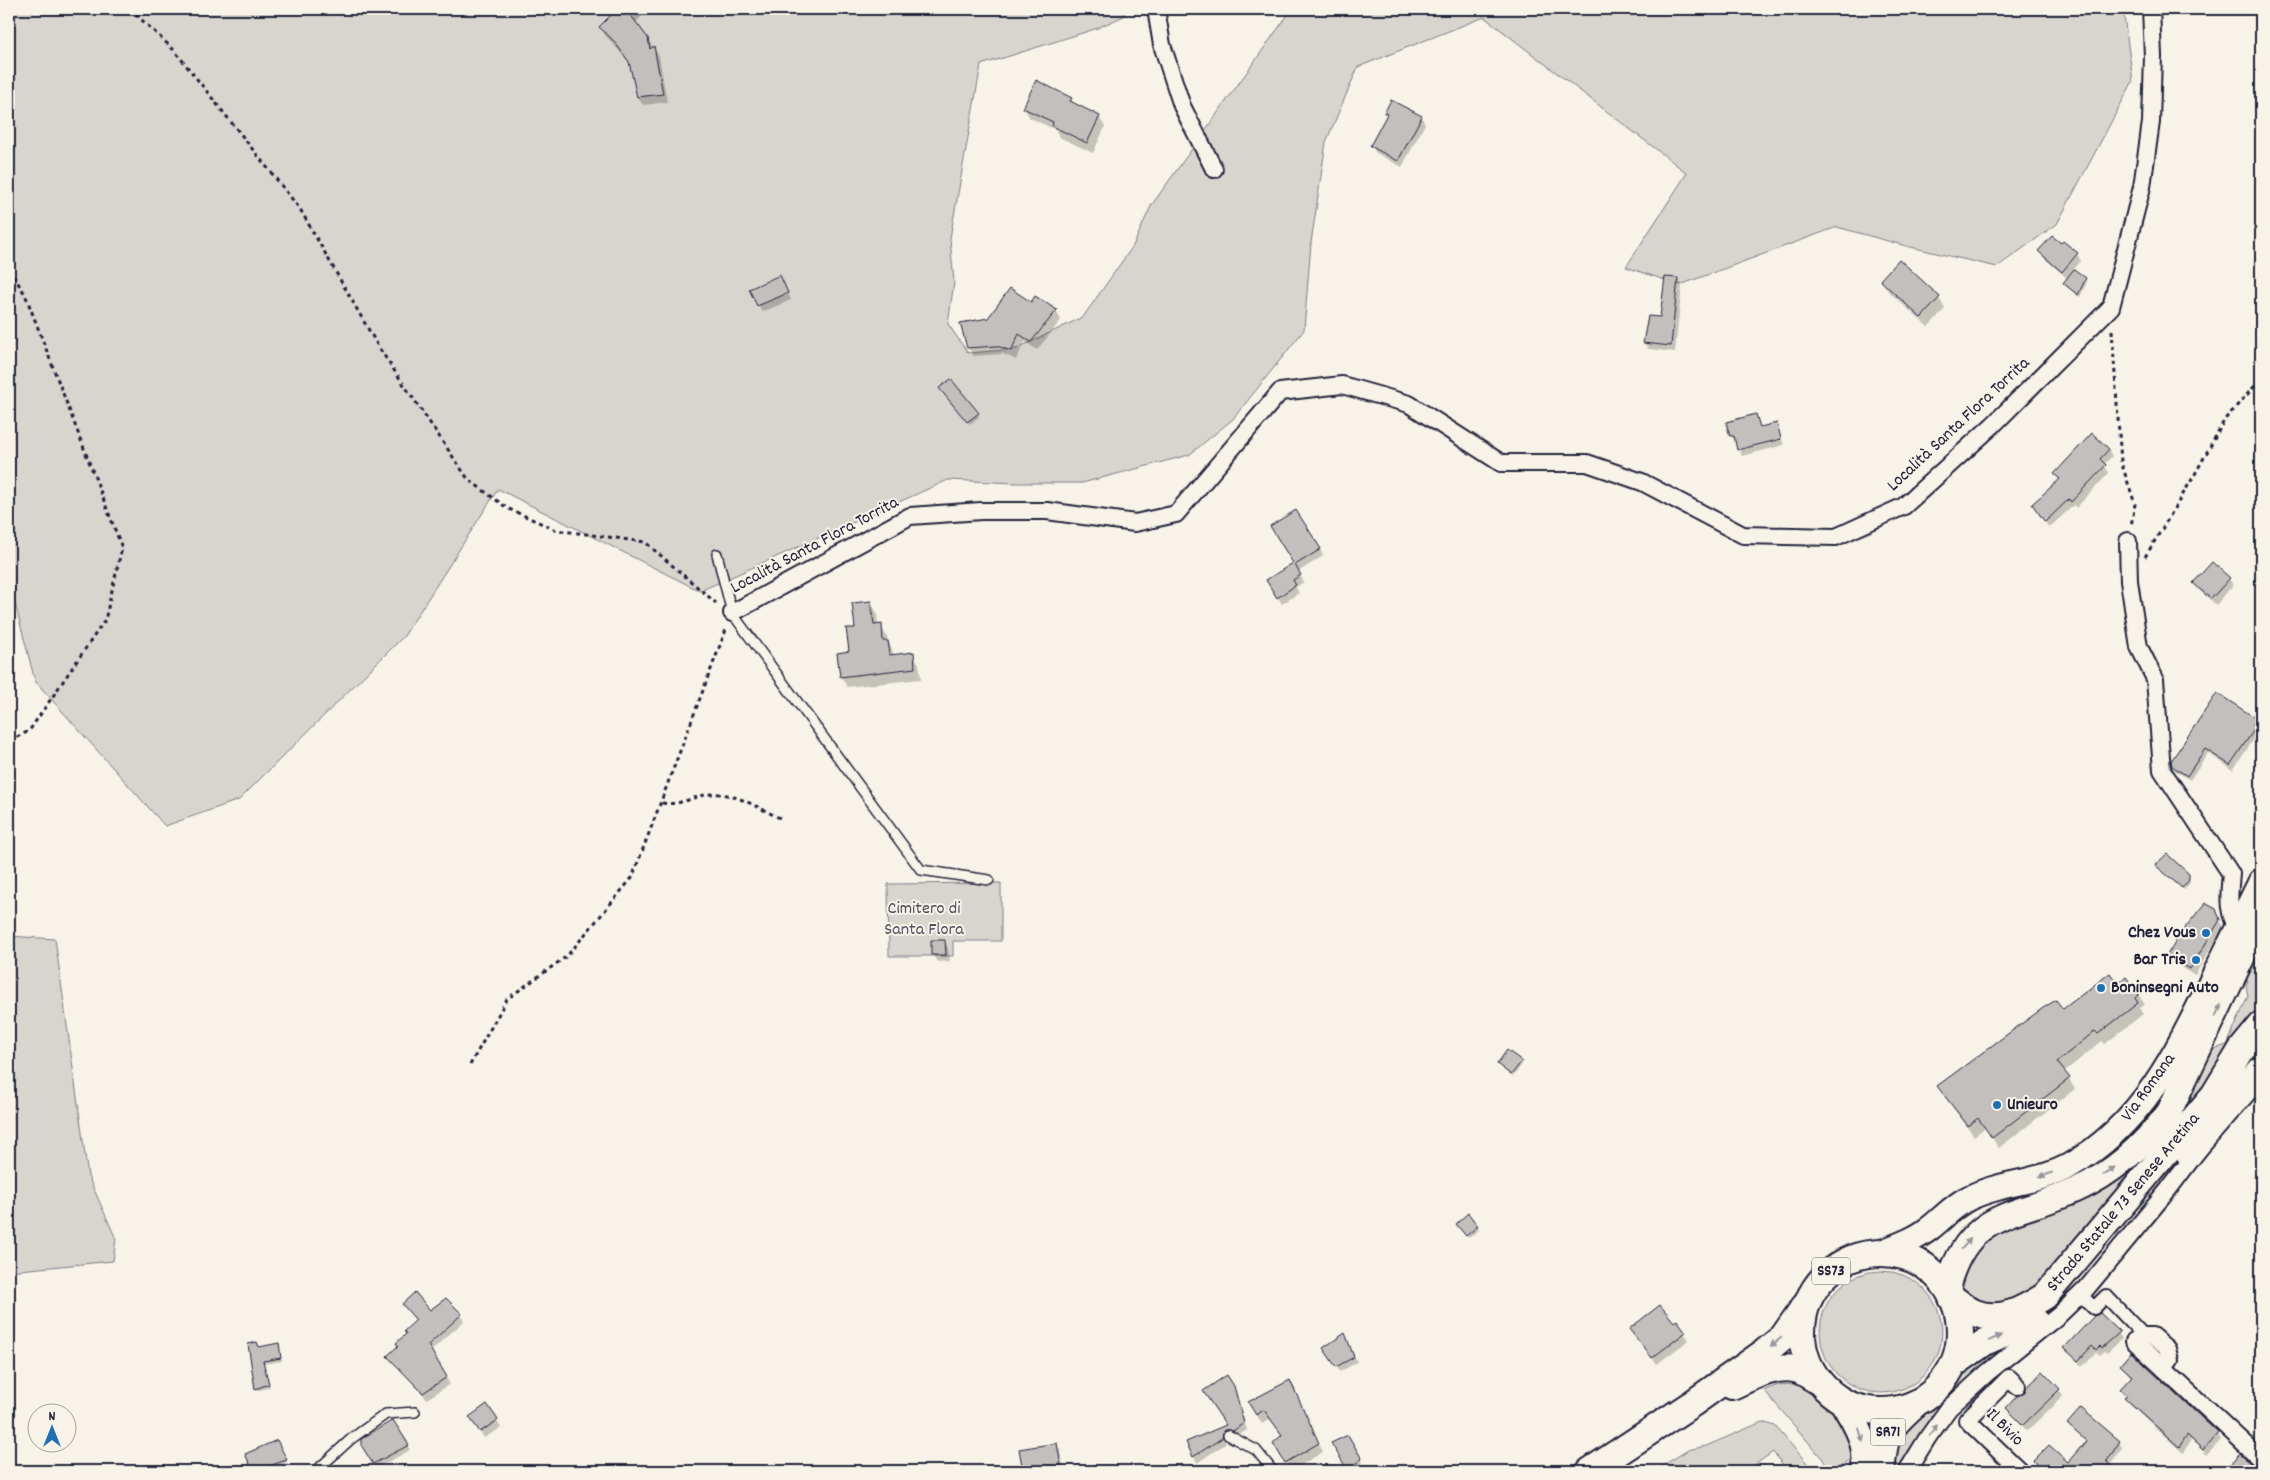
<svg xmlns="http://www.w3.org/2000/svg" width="2270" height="1480" viewBox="0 0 2270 1480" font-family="Dekko,sans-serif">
<rect width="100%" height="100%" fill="#f7f3e8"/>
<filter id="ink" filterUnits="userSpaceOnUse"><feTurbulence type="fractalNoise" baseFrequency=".02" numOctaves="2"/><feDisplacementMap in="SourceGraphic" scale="10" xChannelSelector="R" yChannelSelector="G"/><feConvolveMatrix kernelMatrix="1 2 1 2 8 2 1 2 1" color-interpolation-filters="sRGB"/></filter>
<g filter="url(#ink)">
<g fill="#d8d5cf" stroke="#7d7c85">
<path d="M9,9H1125L1124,16L1095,29L981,65L950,238L954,282L948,324L968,353L1016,349L1083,317L1133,246L1151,206L1292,9H2123L2133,81L2057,224L1997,267L1906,246L1837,227L1680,285L1626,267L1687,173L1484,17L1358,67L1326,142L1311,243L1304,330L1233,419L1189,455L1082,483H1016L948,480L700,591L498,489L404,636L239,800L165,826L35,681L9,580Z"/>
<path d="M1001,883V941H953V956H889L888,884Z"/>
<path d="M9,936L55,939L88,1176L116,1239L113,1261L9,1271Z"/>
<path d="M2257,965L2261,966V1006L2253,1024L2177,1122L2044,1281L2012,1304L1983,1306L1963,1292L1959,1286L1964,1259L1983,1239L2103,1183L2202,1053L2227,1045L2248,996L2246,985L2248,981L2246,978L2253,967Z"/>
<circle cx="1881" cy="1332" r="61"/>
<path d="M2023,1339C2012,1346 2000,1352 1990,1360C1951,1389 1925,1431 1899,1471H1885L1903,1426L1953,1392L1962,1374L1989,1350Z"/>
<path d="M1793,1384C1817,1393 1844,1415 1851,1440C1852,1446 1851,1453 1852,1459L1832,1470L1764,1390L1779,1385Z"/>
<path d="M1762,1422L1775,1426L1814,1471H1788L1773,1452L1746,1471H1654L1688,1450L1706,1446Z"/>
</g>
<g fill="#0003">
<path d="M619,9H648L636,23L659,56L667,102L643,105L638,97L631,64L606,36L601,27Z"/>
<path d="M1071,99L1075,105L1099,117L1105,127L1093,153L1059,137L1056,130L1030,118L1024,108Z"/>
<path d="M1386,113L1421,117L1425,124L1402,167L1376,153L1372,146L1387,116Z"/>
<path d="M2063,242L2077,254L2081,261L2073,270L2087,282L2080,297L2066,286L2064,283L2068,279L2044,258L2040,251L2061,245Z"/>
<path d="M1678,279L1682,286L1675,352L1648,349L1644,342L1645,329H1648L1661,319Z"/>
<path d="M1882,280L1939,298L1945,309L1928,327L1888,291Z"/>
<path d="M784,283L791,300L762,312L751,289Z"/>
<path d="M1036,297L1056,311L1061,320L1037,350L1025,342L1016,360L1003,354L973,356L968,347L989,319L1032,304Z"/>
<path d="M942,391L978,414L979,417L970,424Z"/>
<path d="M1756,415L1761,428L1776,424L1784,445L1742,456L1737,442L1731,436Z"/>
<path d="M2108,449L2112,456L2104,465L2109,473L2076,508L2074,505L2049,528L2038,511L2060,481L2055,474Z"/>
<path d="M1320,549L1323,556L1298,572L1304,582L1296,587L1299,593L1282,604L1268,581Z"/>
<path d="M2229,579L2233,585L2216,605L2199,590L2195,583Z"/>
<path d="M871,602L877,613L878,626H881L887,637L894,655L913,653L919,664L921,679L847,687L841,676L856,630Z"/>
<path d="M2218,694L2257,720L2260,725L2256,730L2258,733L2233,770L2208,753L2190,780L2176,771L2173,765Z"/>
<path d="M2159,868L2188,875L2190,883L2184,890Z"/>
<path d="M2215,910L2223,928L2195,975L2172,962L2168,955Z"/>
<path d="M944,941L948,948L950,961L937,962L933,955Z"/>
<path d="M2118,986L2138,994L2145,1005L2140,1008L2143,1014L2105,1044L2102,1041L2064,1072L2075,1089L1999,1148L1985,1128L1974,1136L1939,1087L2063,1011Z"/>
<path d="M1521,1062L1522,1064L1513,1077L1498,1064Z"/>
<path d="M1467,1215L1479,1230L1469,1238L1459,1227Z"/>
<path d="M403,1304L430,1312L461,1315L464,1321L430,1352L450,1384L427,1399L389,1356L399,1347L416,1321Z"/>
<path d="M1676,1322L1689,1340L1657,1364L1635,1336Z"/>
<path d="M2118,1332L2122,1339L2107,1353L2104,1351L2100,1355L2096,1352L2082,1367L2066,1348Z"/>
<path d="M1347,1340L1357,1362L1340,1372L1328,1353Z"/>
<path d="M278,1344L282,1361L263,1364L270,1387L257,1391L256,1388L259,1348Z"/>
<path d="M2121,1365L2217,1434L2221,1440L2207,1455L2191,1440L2183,1453L2130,1404L2122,1389L2132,1378Z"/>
<path d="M1290,1382L1323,1452L1291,1471L1274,1443L1283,1436L1270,1419L1262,1424L1250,1403Z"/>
<path d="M1233,1387L1247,1430L1237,1436H1227L1225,1444L1197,1463L1188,1443L1227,1426Z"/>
<path d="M2059,1390L2063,1396L2027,1431L2008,1408Z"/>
<path d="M497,1421L501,1428L484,1438L475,1424Z"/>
<path d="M392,1422L410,1450L377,1468L362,1445Z"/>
<path d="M2068,1424L2119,1442L2122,1448L2110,1466L2116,1471H2043L2038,1467L2035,1461L2068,1464L2086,1442Z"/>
<path d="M1348,1437L1363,1463L1351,1471L1332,1444Z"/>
<path d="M277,1442L287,1463L266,1471H255L247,1455Z"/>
<path d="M1057,1445L1061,1451L1064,1471H1024L1021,1450Z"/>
</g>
<g fill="#c2bfbd" stroke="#22223b">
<path d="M617,9H626L648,38L650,49L654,46L663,94L637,97L629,62L614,41L599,27Z"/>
<path d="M1036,80L1072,98L1070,101L1100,116L1087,143L1052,126L1053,122L1023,108Z"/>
<path d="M1391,100L1422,116L1398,161L1370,146L1387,114L1384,113Z"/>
<path d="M2052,236L2061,243L2063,241L2078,253L2062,272L2038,251Z"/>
<path d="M1899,259L1940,297L1921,318L1880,280Z"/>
<path d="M2074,269L2086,278L2078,295L2063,283Z"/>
<path d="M780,275L788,293L757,306L749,289Z"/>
<path d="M1665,277L1678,278L1671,346L1643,343L1648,316L1660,317Z"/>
<path d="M1010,288L1031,302L1035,296L1057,310L1031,342L1019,334L1011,351L997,346L967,348L960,323L988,318Z"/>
<path d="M951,379L979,413L967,422L939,388Z"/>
<path d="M1756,414L1760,427L1777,423L1781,439L1737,450L1734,436H1730L1726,422Z"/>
<path d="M2092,433L2109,449L2100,459L2106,465L2071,502L2069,499L2045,522L2032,504L2060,479L2054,474Z"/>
<path d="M1296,510L1321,549L1295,565L1301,575L1293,580L1296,585L1277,598L1266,580L1293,563L1270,526Z"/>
<path d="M2212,562L2230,578L2211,599L2193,583Z"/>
<path d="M871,601L874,625L882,624L883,641H888L890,655L914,652L915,668L840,677L837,653L849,651L846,628H855L852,603Z"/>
<path d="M2217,693L2257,719L2253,725L2256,727L2230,765L2205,749L2187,776L2172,766L2171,761Z"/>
<path d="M2167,854L2189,874V880L2182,888L2155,865Z"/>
<path d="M2205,903L2216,909L2220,920L2190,969L2167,955L2180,934Z"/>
<path d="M931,940H945L946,955H931Z"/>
<path d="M2110,973L2118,984L2126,977L2139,994L2135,998L2138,1003L2098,1034L2095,1031L2057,1062L2070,1078L1992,1138L1978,1118L1968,1126L1937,1086L2043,1008L2056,1000L2063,1009Z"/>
<path d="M1507,1050L1522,1061L1511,1075L1497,1064Z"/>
<path d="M1468,1213L1478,1226L1466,1236L1456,1224Z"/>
<path d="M415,1292L430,1310L446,1298L462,1314L428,1345L447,1377L423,1393L387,1356L398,1346L396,1343L406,1334L404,1331L416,1320L402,1304Z"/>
<path d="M1660,1305L1674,1322L1677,1320L1686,1332L1652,1358L1629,1329Z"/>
<path d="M2100,1313L2120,1332L2102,1348L2100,1346L2096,1350L2092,1346L2078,1361L2064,1348L2094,1316Z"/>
<path d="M1345,1333L1354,1357L1336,1367L1323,1348Z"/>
<path d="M257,1342L259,1347L279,1343L281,1358L263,1361L269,1384L255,1389L248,1344Z"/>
<path d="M2131,1352L2218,1433L2203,1450L2187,1435L2179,1447L2124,1397L2127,1395L2120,1389L2132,1376L2120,1365Z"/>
<path d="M2043,1371L2060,1389L2023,1425L2006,1408L2017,1396L2024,1393L2027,1386Z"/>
<path d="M1227,1375L1234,1386L1244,1423L1233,1431L1224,1430L1222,1438L1193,1457L1186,1442L1226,1425L1203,1391Z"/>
<path d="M1290,1380L1319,1443L1285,1463L1273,1443L1282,1435L1264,1410L1256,1415L1248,1402Z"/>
<path d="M487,1404L498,1420L480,1432L469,1417Z"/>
<path d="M2081,1408L2120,1441L2107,1461L2118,1471H2044L2033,1461L2049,1445L2068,1462L2086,1441L2067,1424Z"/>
<path d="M393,1420L409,1445L373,1464L361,1445V1439Z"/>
<path d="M1348,1435L1362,1459L1347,1469L1331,1443Z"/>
<path d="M277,1440L287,1460L253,1471L245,1454Z"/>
<path d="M1057,1443L1061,1467L1023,1471L1019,1449Z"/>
<path d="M2240,1453L2254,1466L2261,1469V1471H2223Z"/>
</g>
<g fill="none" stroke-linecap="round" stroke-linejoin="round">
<g stroke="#22223b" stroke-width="12">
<g id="service">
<path d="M717,554L732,613L921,870L989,880"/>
<path d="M1228,1435L1256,1450L1273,1471"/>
<path d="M316,1471L351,1439L386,1414L415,1412"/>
</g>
</g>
<g stroke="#22223b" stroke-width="16">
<path id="pedestrian" d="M2080,1294L2094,1308L2106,1296L2144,1336"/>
</g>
<g stroke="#22223b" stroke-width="20">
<g id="minor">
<path d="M1156,9L1162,45L1182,106L1214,169"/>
<path d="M2128,541L2129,581L2139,647L2155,679L2162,770L2231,874C2229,894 2226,916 2241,932"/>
<path d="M732,613L910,516L981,511H1047L1135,523L1176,514L1280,392L1342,385L1409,404L1501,463H1587L1642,482L1743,535L1836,537L1904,506L1993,425L2111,307L2142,187L2151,122L2153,56L2151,9"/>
<path d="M2164,1369V1368L2170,1360L2167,1349L2152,1336H2144L2134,1341L2261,1459"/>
<path d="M2017,1386L2009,1378L1967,1420L2020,1471"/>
<path d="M1907,1471L1928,1437L1949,1408L1987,1373L2059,1315L2086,1289L2168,1190L2199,1149"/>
</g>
</g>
<g stroke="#22223b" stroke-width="28">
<g id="secondary">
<path d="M1879,1253C1897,1246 1915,1240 1930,1228C1943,1218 1954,1205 1969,1198C2001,1182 2038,1183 2069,1166C2143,1124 2177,1052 2212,980C2228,947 2245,914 2261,881"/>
<path d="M1947,1288C1968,1209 2014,1218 2076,1190C2114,1173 2144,1145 2169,1112L2261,918"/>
</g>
</g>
<g stroke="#22223b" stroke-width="30">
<g id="primary">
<path d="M2189,1153L2261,1070"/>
<circle cx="1881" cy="1332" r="79"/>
<path d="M1952,1298C1959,1302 1967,1310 1975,1313C2001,1323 2024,1309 2045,1296L2214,1095L2242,1049L2261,1026"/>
<path d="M1954,1364L1985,1342L2034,1320"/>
<path d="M1732,1386C1751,1377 1781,1362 1801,1371C1807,1374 1813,1378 1818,1381"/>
<path d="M1843,1402C1856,1423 1870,1446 1864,1471"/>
<path d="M1590,1471L1693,1403L1766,1351L1783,1337L1804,1307"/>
<path d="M1881,1471C1885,1433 1886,1430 1915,1404"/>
</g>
</g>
<g stroke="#22223b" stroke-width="3" stroke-dasharray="4 4" stroke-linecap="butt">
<path d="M130,9L174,50L300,209L379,348L468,479L507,508L556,530L645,542L716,603"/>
<path d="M9,269L25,294L122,548L105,620L29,731L9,741"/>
<path d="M2112,330L2121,462L2135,504L2131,526"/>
<path d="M2145,557L2194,476L2225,419L2261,379"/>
<path d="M662,803C681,806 693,796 711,794C735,792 758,808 780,818"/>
<path d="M470,1065L507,999L567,956L632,878L727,627"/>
</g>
<use href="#service" stroke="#f7f3e8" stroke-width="9"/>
<use href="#pedestrian" stroke="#f7f3e8" stroke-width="12"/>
<use href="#minor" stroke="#f7f3e8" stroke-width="16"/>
<use href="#secondary" stroke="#f7f3e8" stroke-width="24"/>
<use href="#primary" stroke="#f7f3e8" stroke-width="26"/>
<path stroke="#22223b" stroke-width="4" stroke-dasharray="8 4" stroke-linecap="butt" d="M1772,1471L1776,1468"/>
</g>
<defs><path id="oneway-solid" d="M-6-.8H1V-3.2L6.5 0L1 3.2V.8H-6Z" transform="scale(1.25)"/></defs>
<g fill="#97959a">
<use href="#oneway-solid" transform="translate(2218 1011) rotate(-64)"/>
<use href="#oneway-solid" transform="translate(2109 1171) rotate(-34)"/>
<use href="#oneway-solid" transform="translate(2046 1175) rotate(158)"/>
<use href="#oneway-solid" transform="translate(1966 1244) rotate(-49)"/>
<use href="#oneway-solid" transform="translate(1995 1338) rotate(-24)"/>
<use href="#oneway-solid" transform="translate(1776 1342) rotate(141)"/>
<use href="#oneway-solid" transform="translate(1933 1430) rotate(-54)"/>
<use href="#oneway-solid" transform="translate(1861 1435) rotate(73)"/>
</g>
</g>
<g fill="#1f6fb2" stroke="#f7f3e8" stroke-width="2">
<circle cx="2206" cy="933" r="5"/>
<circle cx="2196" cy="960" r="5"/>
<circle cx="2101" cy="988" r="5"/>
<circle cx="1997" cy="1105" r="5"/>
</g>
<g text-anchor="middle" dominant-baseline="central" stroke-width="4" stroke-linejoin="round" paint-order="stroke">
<g fill="#f7f3e8" stroke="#62616f" stroke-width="1">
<rect x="1812" y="1257.5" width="38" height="27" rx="4"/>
<rect x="1870.5" y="1418.5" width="35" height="27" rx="4"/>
</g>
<g font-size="16" font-weight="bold" fill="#22223b">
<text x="1831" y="1271">SS73</text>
<text x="1888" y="1432">SR71</text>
</g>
<g font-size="18" fill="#22223b" stroke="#f7f3e8">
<text transform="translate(1959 425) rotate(-43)">Località Santa Flora Torrita</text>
<text transform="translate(815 546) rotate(-28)">Località Santa Flora Torrita</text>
<text transform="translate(2149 1088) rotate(-54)">Via Romana</text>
<text transform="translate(2124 1203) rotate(-50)">Strada Statale 73 Senese Aretina</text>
<text transform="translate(2004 1428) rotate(45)">Il Bivio</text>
</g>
<g font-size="18" fill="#504f60" stroke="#f7f3e8">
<text x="924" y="909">Cimitero di<tspan x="924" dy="21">Santa Flora</tspan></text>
</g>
<g font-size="18" font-weight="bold" fill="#22223b" stroke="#f7f3e8" text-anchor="end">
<text x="2196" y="933">Chez Vous</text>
<text x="2186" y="960">Bar Tris</text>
<text x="2111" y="988" text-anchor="start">Boninsegni Auto</text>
<text x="2007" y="1105" text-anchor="start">Unieuro</text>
</g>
</g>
<rect width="2270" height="1480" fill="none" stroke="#f7f3e8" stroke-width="30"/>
<rect x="15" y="15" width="2240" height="1450" fill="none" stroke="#22223b" stroke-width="2" filter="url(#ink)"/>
<g transform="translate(52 1428)"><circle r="24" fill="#f7f3e8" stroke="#a29fa3"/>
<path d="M0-4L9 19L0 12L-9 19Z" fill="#1f6fb2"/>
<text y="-8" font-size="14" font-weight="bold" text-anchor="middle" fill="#22223b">N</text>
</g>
</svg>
